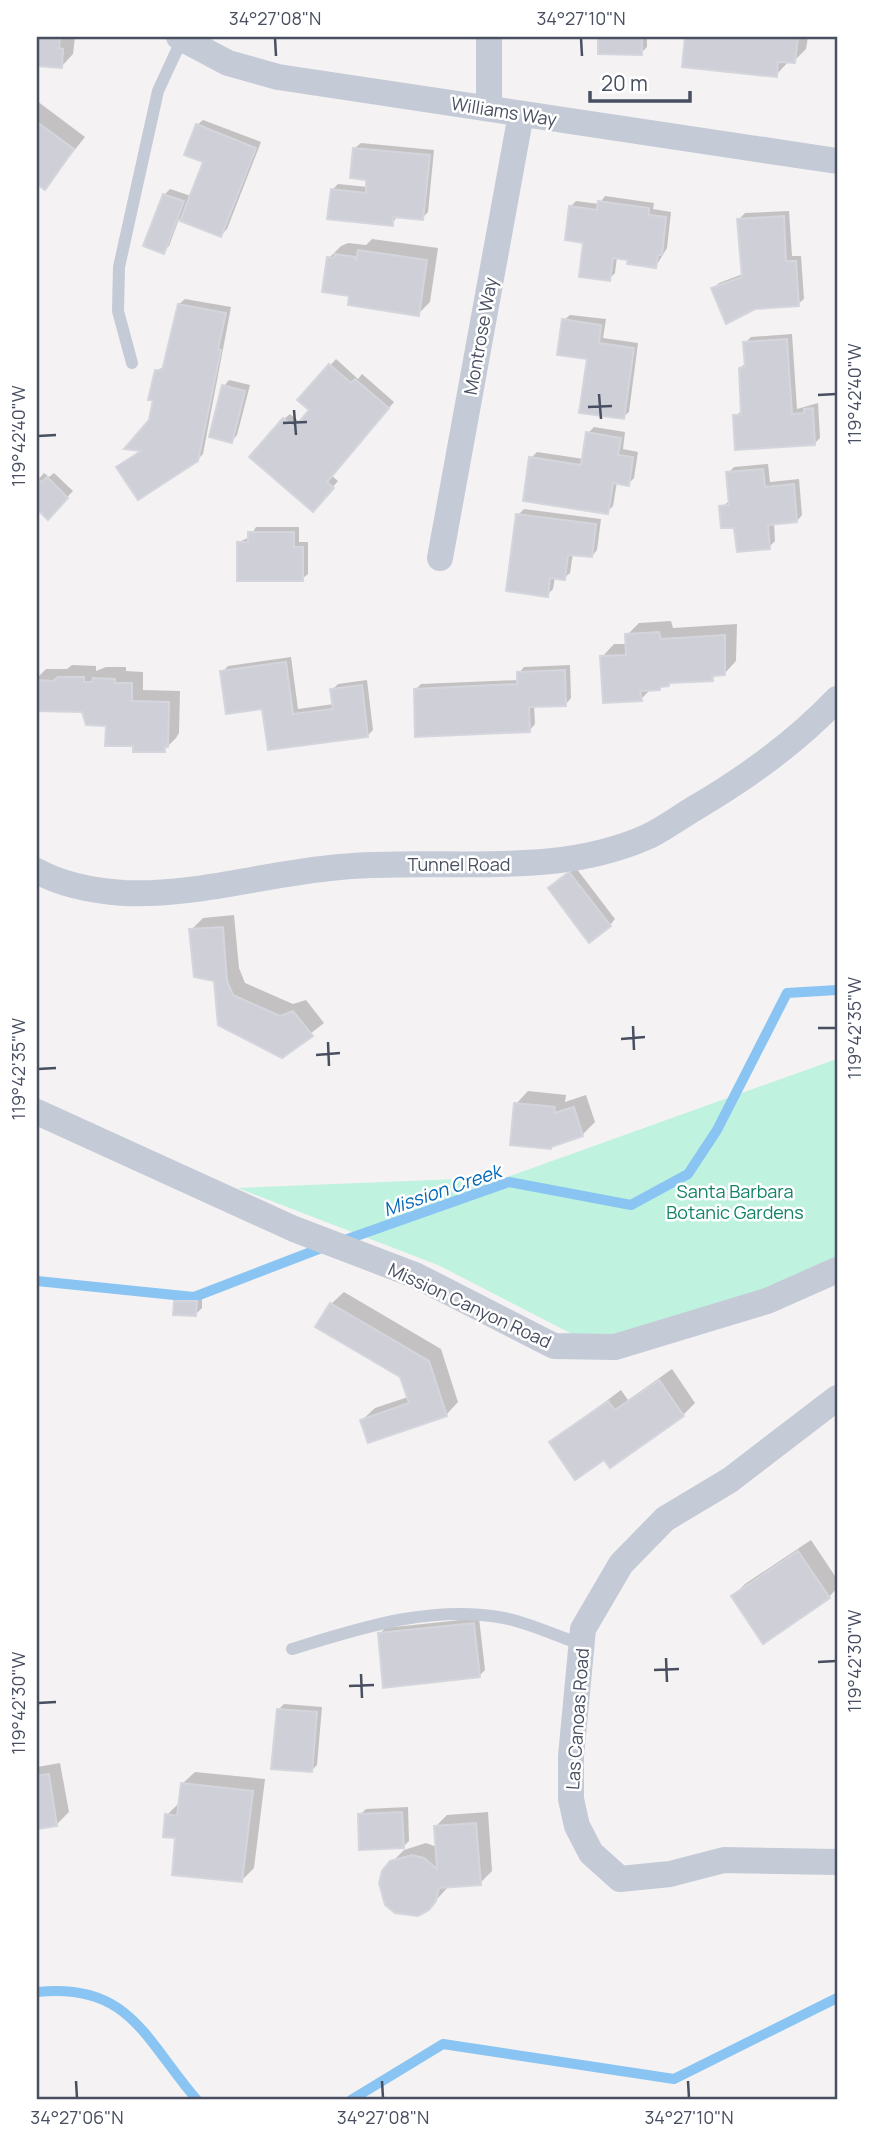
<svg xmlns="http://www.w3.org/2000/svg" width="874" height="2137" viewBox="0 0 874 2137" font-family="Manrope,sans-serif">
<rect width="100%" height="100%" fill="#f4f2f2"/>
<path fill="#bff3df" d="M837,1059V1269L635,1336L574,1335L438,1265L238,1188L507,1177Z"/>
<g fill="#0003">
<path d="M37,37H75L73,54L61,67L37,64Z"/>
<path d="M600,37H647V47L641,53L600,52Z"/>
<path d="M687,37H808L806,49L794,61H789L776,75L684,65Z"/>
<path d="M37,101L85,137L45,187L37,182Z"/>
<path d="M203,120L261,142L227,229L221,235L179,219L169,246L163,252L164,195L170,189L191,196L205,161L197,125Z"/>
<path d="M361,143L434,150L428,212L422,218L398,215L392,224L332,190L338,184L368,187V178L355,148Z"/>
<path d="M605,196L654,203L653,209L671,212L667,248L656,266L617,257L615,273L609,279L585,241L570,207L576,201L599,204Z"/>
<path d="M789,211L792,256H801L804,299L798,304L713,289L719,283L743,274L739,219L745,213Z"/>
<path d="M372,239L438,248L430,302L418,314L351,294L329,258L341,246L348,243L366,245Z"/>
<path d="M185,299L231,307L203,454L197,460L124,462L142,450L156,399V371L165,366L179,304Z"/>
<path d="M570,315L606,319L603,338L638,343L629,412L623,417L564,320Z"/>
<path d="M792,334L797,409L818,403L820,438L814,444L735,416L743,410L740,368L746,363L745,343L751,337Z"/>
<path d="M336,359L358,379L362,374L394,402L331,475L338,481L318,504L284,419L290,414L301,423L312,410L300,400Z"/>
<path d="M229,380L250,385L237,435L232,441L224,386Z"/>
<path d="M594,427L625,432L623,449L638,452L634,478L628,484L617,482L613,506L607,512L531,458L537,452L584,459L588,433Z"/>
<path d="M768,464L770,482L799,479L802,515L797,521L774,523L775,541L769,547L736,526L721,507L730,501L728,473L734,467Z"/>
<path d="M44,473L49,477L54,473L73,491L48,517L37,507V481Z"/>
<path d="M524,509L601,519L597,550L592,556L573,553L570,573L564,578L555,577L553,589L547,595L518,515Z"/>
<path d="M256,527H299V542H308V574L302,579L239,542L250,537Z"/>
<path d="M671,621L673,628L737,624L736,661L724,674H717L712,679L671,681L652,688L641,699L602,657L614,644H627V635L639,623Z"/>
<path d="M291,657L298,709L334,704L332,690L338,684L367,680L373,730L367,736L264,707L222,672L228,666Z"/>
<path d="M72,665L96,666V671L106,667H126V671L143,672V690L180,691L179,733L176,738L164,750L84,711L37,710V678L46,669H67Z"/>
<path d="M570,665L571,698L566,704L534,705L535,724L530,730L415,690L421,684L519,680V673L524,667Z"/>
<path d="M576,868L615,919L610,925L556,882Z"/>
<path d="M234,915L239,968L245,983L293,1004L306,1000L324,1023L282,1056L215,979L191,930L203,918Z"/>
<path d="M528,1091L566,1095L565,1102L586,1095L595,1122L582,1135L516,1104Z"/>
<path d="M344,1292L441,1349L458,1402L446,1415L362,1420L375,1408L408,1397L402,1376L318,1327L331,1304Z"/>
<path d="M181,1296H202V1308L196,1314L175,1302Z"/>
<path d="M672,1369L695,1403L683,1415L604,1457L551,1442L621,1390L628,1400Z"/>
<path d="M811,1540L837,1579V1588L829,1597L733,1596L745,1584Z"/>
<path d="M479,1618L485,1670L479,1676L380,1634L385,1628Z"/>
<path d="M284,1704L322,1707L317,1765L311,1771L278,1710Z"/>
<path d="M60,1763L69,1812L57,1824L37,1827V1767Z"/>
<path d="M195,1772L265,1779L254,1868L241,1881L177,1837L167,1815L179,1803L182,1784Z"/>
<path d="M408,1807L409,1841L403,1847L360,1815L366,1809Z"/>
<path d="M488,1812L492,1871L480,1883L448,1887L428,1909L391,1863L404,1850L426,1843L437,1847L435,1827L447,1815Z"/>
</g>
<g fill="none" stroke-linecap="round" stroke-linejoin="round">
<g stroke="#89c4f2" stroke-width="10">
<path d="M342,1241L509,1182L631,1205L688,1174L717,1130L787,993L837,990"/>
<path d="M37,1281L194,1297L324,1247"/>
<path d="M37,1992C130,1982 145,2040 197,2100"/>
<path d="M351,2100L443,2044L674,2079L837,1998"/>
</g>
</g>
<g fill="#cecfd7" stroke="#d5d6dd" stroke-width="2">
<path d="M37,37H60L59,48L63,49L62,68L37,66Z"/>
<path d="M598,37H642V55L598,54Z"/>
<path d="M685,37H798L795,63L778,62L777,77L682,67Z"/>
<path d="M37,122L74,149L45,190L37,184Z"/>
<path d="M196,124L256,148L221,237L180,221L203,162L184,155Z"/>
<path d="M353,148L430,155L423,220L393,217V226L327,219L331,189L366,193V180L350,178Z"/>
<path d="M163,194L184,201L164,254L143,246Z"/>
<path d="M598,201L649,208V215L666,217L662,255H658L656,268L627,264L628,260L613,258L610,281L579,277L583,243L565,240L569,206L597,210Z"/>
<path d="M784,216L786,261H796L799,306L755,309L726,324L711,288L742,277L737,219Z"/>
<path d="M358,250L427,260L419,316L348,305L349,296L322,292L327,257L334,258L335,254L355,257L356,261Z"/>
<path d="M178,304L226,313L218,349L221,350L198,461L138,500L116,467L141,451L124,449L149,420L153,400H148L155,370L162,371Z"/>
<path d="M562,319L601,325L599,343L634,348L624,419L579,413L587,359L557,355Z"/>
<path d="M787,339L792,414L804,413V409L813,408L815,445L735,450L733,415H741L739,368L745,367L743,342Z"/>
<path d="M329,364L351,383L355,379L389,408L327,482L334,488L313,512L249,457L283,418L294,428L309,410L297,400Z"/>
<path d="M222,385L245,391L232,443L209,437Z"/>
<path d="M586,432L621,438L618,455L633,457L629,486L613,483L608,514L523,501L529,457L581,465Z"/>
<path d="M763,469L765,487L794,484L797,522L768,525L770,549L737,552L734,528H721L719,506L729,505L726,472Z"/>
<path d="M47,477L68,498L48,520L37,509V479L42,482Z"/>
<path d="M516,514L596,524L592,557L568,555L565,580L550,578L548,597L506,591Z"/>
<path d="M248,532H294V547H303V581H237V542H248Z"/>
<path d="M659,632L661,639L725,635V675L712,676L713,681L669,683V686L660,687V690L640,691L642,701L603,703L600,656L626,655L625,634Z"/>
<path d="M286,662L293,714L333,709L330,689L362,685L368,737L268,750L262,709L226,714L220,671Z"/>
<path d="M565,670L566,706L529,707L530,732L415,737L414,689L517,684V672Z"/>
<path d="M58,677H84V682H92L93,678L115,679V683H132V701L169,702L168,747H164L165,752H133V746H105L106,726L86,725L82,712L37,711V680L53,681Z"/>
<path d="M569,872L611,926L589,943L548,888Z"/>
<path d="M223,927L227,981L233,995L280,1016L293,1011L313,1036L282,1058L218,1025L214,981L194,977L189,929Z"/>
<path d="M514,1103L555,1107L554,1113L574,1107L583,1136L551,1147V1149L510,1145Z"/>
<path d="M174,1301H197L196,1316L173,1315Z"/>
<path d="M330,1303L429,1361L447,1416L368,1443L360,1420L409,1403L400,1377L315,1327Z"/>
<path d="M659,1380L684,1416L610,1468L604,1460L575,1480L549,1442L608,1401L615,1410Z"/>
<path d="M798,1551L830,1598L763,1644L731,1596Z"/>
<path d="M474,1623L480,1677L383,1688L378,1633Z"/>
<path d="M277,1709L317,1712L312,1772L271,1769Z"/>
<path d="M49,1774L57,1826L37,1829V1776Z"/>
<path d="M181,1783L253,1791L242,1882L172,1875L175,1838L163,1837L165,1814L177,1816Z"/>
<path d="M402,1812L404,1848L359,1850L358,1814Z"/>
<path d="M476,1823L481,1885L439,1888L436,1901L429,1910L418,1916L395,1913L385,1905L379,1883L382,1871L390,1861L412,1855L424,1858L437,1869L434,1826Z"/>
</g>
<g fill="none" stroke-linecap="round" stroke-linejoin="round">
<g stroke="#c5cad7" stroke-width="12">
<path d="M132,363L118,311L119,267L158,91L182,39"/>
<path d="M292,1649C360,1628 432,1604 504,1618C530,1623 556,1636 581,1644"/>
</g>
<g stroke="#c5cad7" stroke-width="26">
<path d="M179,37L228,63L278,77L837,161"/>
<path d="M489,37V108"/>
<path d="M440,558L521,114"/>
<path d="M37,871C62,885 95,891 124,893C196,896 268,873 340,867C443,857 552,880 649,836C665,828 680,817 695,808C748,777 795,743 837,699"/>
<path d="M37,1112L294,1229L417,1276L554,1346L615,1347L767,1301L837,1270"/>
<path d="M837,1398L730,1480L665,1519L621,1564L583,1629L571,1756V1799L577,1826L591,1853L620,1879L670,1874L724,1860L837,1862"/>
</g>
</g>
<path fill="none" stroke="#484f61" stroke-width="2.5" d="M275,38L276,56M581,38L582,56M599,394L601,419M818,395L836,394M588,407L612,406M294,410L296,435M283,423L307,422M38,436L56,435M633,1026L634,1050M818,1028H836M621,1039L645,1037M328,1042L329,1066M316,1055L340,1053M38,1069L56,1068M666,1658L667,1682M818,1662L836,1661M654,1670L679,1669M361,1674L362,1698M349,1686L374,1685M38,1703L56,1702M76,2081L77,2098M382,2081L383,2098M688,2081L689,2098"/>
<g text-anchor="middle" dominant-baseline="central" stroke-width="5" stroke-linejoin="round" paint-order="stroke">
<g font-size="18" fill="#484f61" stroke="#fff">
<text transform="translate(504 111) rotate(9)">Williams Way</text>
<text transform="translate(480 336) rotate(-80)">Montrose Way</text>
<text x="459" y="864">Tunnel Road</text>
<text transform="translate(470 1305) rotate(25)">Mission Canyon Road</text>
<text transform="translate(577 1719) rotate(-86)">Las Canoas Road</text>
</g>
<g font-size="18" fill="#118366" stroke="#fff">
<text x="735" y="1191">Santa Barbara<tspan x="735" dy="21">Botanic Gardens</tspan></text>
</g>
<g font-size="19" font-style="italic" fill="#0368b9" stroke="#fff">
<text transform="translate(442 1190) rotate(-19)">Mission Creek</text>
</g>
</g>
<rect width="874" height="2137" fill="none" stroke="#ffffff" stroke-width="77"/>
<path d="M590 91v10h100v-10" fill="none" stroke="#484f61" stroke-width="3.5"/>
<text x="601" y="91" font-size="21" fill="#484f61" stroke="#ffffff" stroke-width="5" paint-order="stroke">20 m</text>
<rect x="38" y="38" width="798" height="2060" fill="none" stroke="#484f61" stroke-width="2.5"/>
<g font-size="18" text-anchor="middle" fill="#484f61">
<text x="275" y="25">34°27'08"N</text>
<text x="581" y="25">34°27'10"N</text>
<text transform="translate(855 394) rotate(-90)" y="6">119°42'40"W</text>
<text transform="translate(19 436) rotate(-90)" y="6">119°42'40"W</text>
<text transform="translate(855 1028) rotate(-90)" y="6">119°42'35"W</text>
<text transform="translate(19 1069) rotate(-90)" y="6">119°42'35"W</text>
<text transform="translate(855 1661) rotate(-90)" y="6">119°42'30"W</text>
<text transform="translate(19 1703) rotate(-90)" y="6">119°42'30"W</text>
<text x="77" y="2124">34°27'06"N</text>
<text x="383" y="2124">34°27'08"N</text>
<text x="689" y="2124">34°27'10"N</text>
</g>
</svg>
